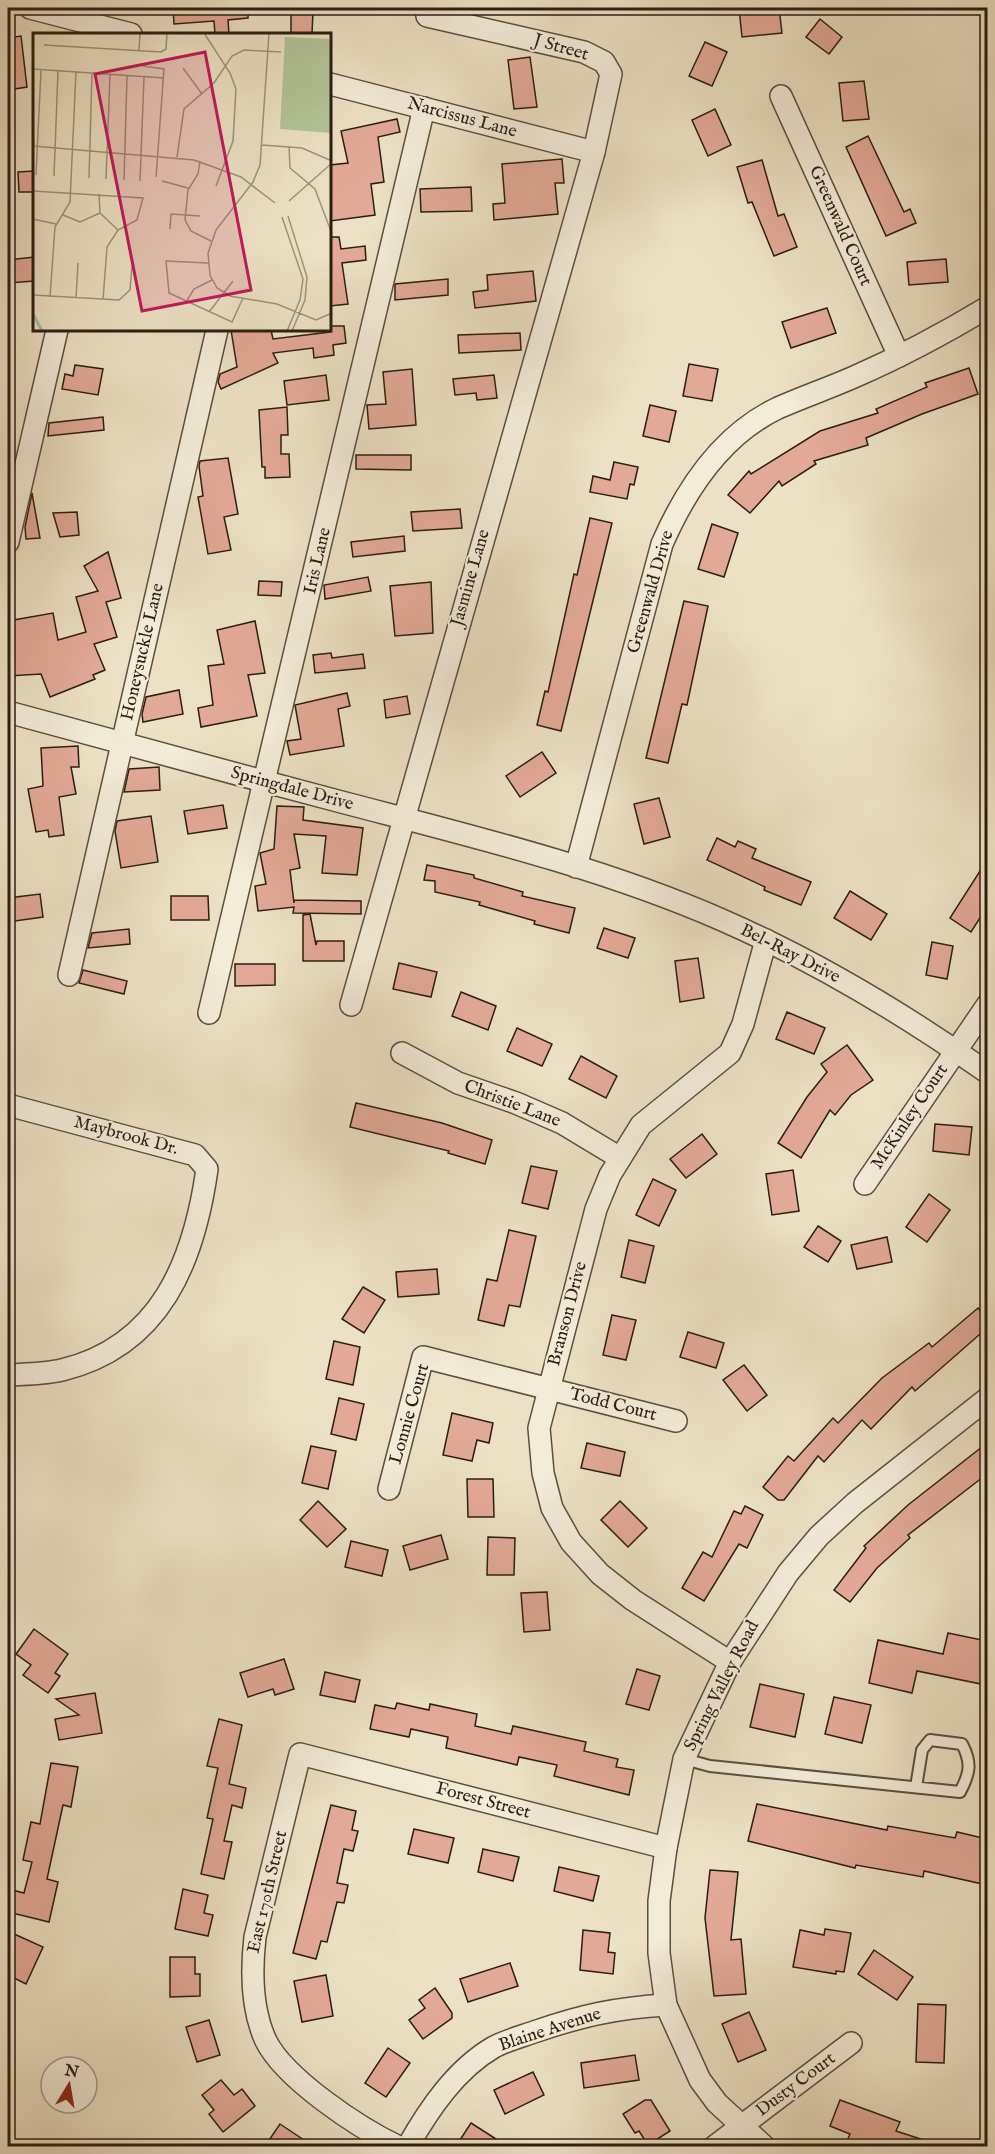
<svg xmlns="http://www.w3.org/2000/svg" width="995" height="2154" viewBox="0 0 995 2154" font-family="'IM FELL English',serif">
<rect width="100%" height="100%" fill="#ece1c4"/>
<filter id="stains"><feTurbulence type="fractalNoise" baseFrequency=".00333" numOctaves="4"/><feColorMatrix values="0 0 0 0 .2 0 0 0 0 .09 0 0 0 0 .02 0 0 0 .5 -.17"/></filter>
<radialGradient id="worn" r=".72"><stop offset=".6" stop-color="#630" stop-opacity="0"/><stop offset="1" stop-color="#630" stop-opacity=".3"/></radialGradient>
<g fill="#e3a997" stroke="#2b1e10" stroke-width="1.5">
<path d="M173,8H248V18L228,20L229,34H215L214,21L174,24Z"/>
<path d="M739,8H779L782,33L742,37Z"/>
<path d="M291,10L313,11L312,34H291Z"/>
<path d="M820,19L842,37L829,54L806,37Z"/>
<path d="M21,36L27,87L8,90V38Z"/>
<path d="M705,42L727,52L712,86L689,76Z"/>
<path d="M530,57L537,107L514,109L508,60Z"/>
<path d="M864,81L869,119L843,121L839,83Z"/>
<path d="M715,109L731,145L708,156L692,120Z"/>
<path d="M397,119L400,132L378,137L384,182L371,184L375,215L330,221V165L348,163L341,131Z"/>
<path d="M868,136L904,212L910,209L916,223L886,236L846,147Z"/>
<path d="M562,159L564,183H555L558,214L494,220L493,204L505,203L502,164Z"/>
<path d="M762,160L778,216L784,214L797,247L774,256L752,202L748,203L737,167Z"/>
<path d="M34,171V192H19L18,172Z"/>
<path d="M471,187L472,211L421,212L420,189Z"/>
<path d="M330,237H339L341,249L365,246L366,260L342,263L348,304L330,306Z"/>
<path d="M34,257V281L8,283V260Z"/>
<path d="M946,259L948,282L909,285L907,262Z"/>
<path d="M533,271L536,301L475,308L473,292L488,290L487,275Z"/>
<path d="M448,279V295L395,300V284Z"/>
<path d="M827,308L836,333L791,348L782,322Z"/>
<path d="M330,326H344L346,343L333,345L334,355L314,358L313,348L273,353L278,363L221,389L218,382L220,374L237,367L231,330H271L273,339L330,332Z"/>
<path d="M520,333L521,350L459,353L458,335Z"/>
<path d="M689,364L718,369L712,401L683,396Z"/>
<path d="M75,365L103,369L98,395L62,389L65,374L73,376Z"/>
<path d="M969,368L978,394L922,414L866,438L868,445L814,461L816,464L782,486L779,481L750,513L728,495L749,471L751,474L820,431L878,413L876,409L927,387L925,383Z"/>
<path d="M412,369L416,425L369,429L367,405L386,404L383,372Z"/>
<path d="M326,375L329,400L287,405L284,381Z"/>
<path d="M494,375L497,398L477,400L476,393L455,395L453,379Z"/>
<path d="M650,405L676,411L669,442L643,436Z"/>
<path d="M287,407L288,435H281V454H289L290,477L265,478V467H262L259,410Z"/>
<path d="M103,417L104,430L48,436L49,423Z"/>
<path d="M356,455H411V470L356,469Z"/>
<path d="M228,458L238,514L224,517L231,550L208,554L198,497L203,496L199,466L200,461Z"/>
<path d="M614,462L638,467L634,485L630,484L627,499L590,492L593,476L610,480Z"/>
<path d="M32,493L40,538L26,539L25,527Z"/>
<path d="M460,509L462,528L413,531L411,512Z"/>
<path d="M77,512L79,535L60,537L53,513Z"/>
<path d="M590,518L612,523L561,731L537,725L545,691L548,692L574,574L577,575Z"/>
<path d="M712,524L738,533L724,577L698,569Z"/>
<path d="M404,536L405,551L353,557L351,542Z"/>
<path d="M108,552L121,598L106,602L117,637L94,644L105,670L93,675L95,679L50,697L41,674L8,676V621L53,613L58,640L86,632L76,597L98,591L84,566Z"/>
<path d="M368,577L371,591L325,599L324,585Z"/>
<path d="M259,581L282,582L281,596L258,595Z"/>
<path d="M431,582L433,633L395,636L390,586Z"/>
<path d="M684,601L708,606L687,705L682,704L668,763L646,758Z"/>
<path d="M255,621L265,673L248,675L257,716L201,727L198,708L213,705L208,666L224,664L217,630Z"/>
<path d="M331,653L332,658L363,654L365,668L315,673L313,655Z"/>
<path d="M179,690L183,714L143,722L142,714L146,697Z"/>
<path d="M347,693L350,706L338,709L344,746L290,755L287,741L301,739L295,705Z"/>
<path d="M407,696L410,714L386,718L384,700Z"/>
<path d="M78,746L79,767H71L76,794L59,797L64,835L49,837L48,830L36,832L28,789L43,786L41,748Z"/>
<path d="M542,752L556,773L520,797L506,776Z"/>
<path d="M159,767L160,790L124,792L129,769Z"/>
<path d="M659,798L670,837L644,844L634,804Z"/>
<path d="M223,805L227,828L188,834L184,811Z"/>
<path d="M277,806L304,807L303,820L363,828L357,875L322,873L326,836L294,834L300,868L290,870L294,903V900L361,901V914L293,913L294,907L258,911L255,886L266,884L260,853L274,849Z"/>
<path d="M151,816L158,862L121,868L115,831L117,821Z"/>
<path d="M717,838L735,847L738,841L756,849L752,858L811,882L801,905L764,890L765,887L707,860Z"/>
<path d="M987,860V907L971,932L950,918Z"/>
<path d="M427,865L474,875V878L523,892L522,896L575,908L569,933L534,924L535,921L479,905L480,902L435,892V881L424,880Z"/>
<path d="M850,891L887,914L871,940L834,918Z"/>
<path d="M40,894L43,917L8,922V898Z"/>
<path d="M171,896H208L209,920H171Z"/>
<path d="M310,914L316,945L317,941H344V961H303V915Z"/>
<path d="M604,928L635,938L628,958L597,948Z"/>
<path d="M129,929L130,944L88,948L92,933Z"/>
<path d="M932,942L953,946L947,979L926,975Z"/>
<path d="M698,958L704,998L680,1002L675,961Z"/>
<path d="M399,963L437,972L431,997L393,989Z"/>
<path d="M235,964H275V985L235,986Z"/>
<path d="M83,970L127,981L124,994L79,983Z"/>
<path d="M461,992L496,1006L488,1030L452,1016Z"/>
<path d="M787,1012L825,1028L814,1054L776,1039Z"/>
<path d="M517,1028L552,1044L542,1066L507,1051Z"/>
<path d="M847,1045L873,1080L851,1095L835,1115L830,1110L801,1158L778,1143L807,1097L827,1072L821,1064Z"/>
<path d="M581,1056L617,1076L606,1098L569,1079Z"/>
<path d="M356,1103L442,1123L492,1140L485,1164L448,1153L449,1151L350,1127Z"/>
<path d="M935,1124L972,1127L969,1155L933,1151Z"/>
<path d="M702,1134L717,1154L686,1178L670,1159Z"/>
<path d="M531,1166L557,1171L548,1209L522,1203Z"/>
<path d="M793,1170L799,1211L772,1215L766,1174Z"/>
<path d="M653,1179L676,1190L659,1226L636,1215Z"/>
<path d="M929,1194L950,1210L927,1242L906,1227Z"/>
<path d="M818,1226L841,1241L828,1262L804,1247Z"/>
<path d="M509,1230L536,1236L520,1307L509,1305L504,1326L478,1320L487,1279L497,1281Z"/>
<path d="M887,1237L892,1262L857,1269L851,1245Z"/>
<path d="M629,1240L654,1246L645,1283L621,1277Z"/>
<path d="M437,1269L439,1294L398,1297L396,1272Z"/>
<path d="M363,1287L385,1300L364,1333L342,1319Z"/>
<path d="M978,1308L987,1320V1328L915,1391L912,1387L871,1429L862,1420L824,1462L818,1456L784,1500H778L763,1487L788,1456L794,1461L833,1418L838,1423L882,1378L929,1343L932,1347Z"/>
<path d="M612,1315L636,1320L626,1360L603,1355Z"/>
<path d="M688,1332L724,1343L716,1368L680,1357Z"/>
<path d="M334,1341L360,1347L353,1385L326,1379Z"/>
<path d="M744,1365L767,1395L747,1411L723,1380Z"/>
<path d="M339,1398L364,1404L356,1440L331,1434Z"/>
<path d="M452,1413L493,1423L489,1443L477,1440L472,1461L443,1455Z"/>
<path d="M587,1443L625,1452L620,1476L581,1468Z"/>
<path d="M987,1443V1474L908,1535L910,1538L877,1568L850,1602L834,1590L866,1548L864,1546L908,1505Z"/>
<path d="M311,1446L336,1451L328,1489L302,1483Z"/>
<path d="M467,1479H493L494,1517H468Z"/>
<path d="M318,1501L346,1529L327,1547L300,1520Z"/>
<path d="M620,1501L647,1528L628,1547L601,1520Z"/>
<path d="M745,1506L763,1515L747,1548L739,1544L704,1601L682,1588L703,1552L712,1557L734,1511L741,1514Z"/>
<path d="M441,1535L448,1559L410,1570L403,1546Z"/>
<path d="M488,1537L515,1538L514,1575H487Z"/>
<path d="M351,1541L388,1550L382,1576L345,1567Z"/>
<path d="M547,1592L550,1630L524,1632L521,1593Z"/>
<path d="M34,1629L68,1654L55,1673L60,1676L48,1693L23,1675L31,1665L16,1654Z"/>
<path d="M948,1633L987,1641L981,1684L917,1671L912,1693L869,1683L878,1640L943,1654Z"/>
<path d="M284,1659L294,1689L275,1695L273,1689L248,1697L240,1673Z"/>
<path d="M637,1669L660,1676L649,1710L626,1704Z"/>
<path d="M325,1672L360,1680L355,1702L320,1695Z"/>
<path d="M760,1684L804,1694L795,1737L750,1727Z"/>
<path d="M95,1693L102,1733L59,1740L55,1719L79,1715L56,1699Z"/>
<path d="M834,1697L871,1705L862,1743L825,1734Z"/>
<path d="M397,1703L429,1710L430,1704L477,1714L475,1726L511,1734L513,1726L586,1742L584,1751L618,1759L616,1767L634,1770L629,1795L554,1776L557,1765L519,1757L517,1765L446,1748L448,1737L411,1729L409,1737L370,1729L375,1705L395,1709Z"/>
<path d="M219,1719L242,1725L229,1784L246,1788L242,1808L232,1805L224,1841L232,1842L224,1879L201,1874L213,1819L207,1818L218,1768L207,1766Z"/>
<path d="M51,1763L78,1767L71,1807L63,1805L47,1879L58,1882L49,1922L8,1912V1908L12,1890L24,1893L32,1862L23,1860L31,1822L40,1824Z"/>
<path d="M757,1804L887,1830L888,1826L955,1838L957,1832L987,1839V1885L924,1871L923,1877L856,1865L855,1868L748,1841Z"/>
<path d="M331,1805L356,1811L352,1830L358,1831L353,1851L344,1849L337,1883L348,1885L344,1903L337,1902L327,1942L321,1941L316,1959L293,1953Z"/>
<path d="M414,1829L454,1838L448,1863L408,1854Z"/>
<path d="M483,1849L519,1857L513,1881L478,1872Z"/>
<path d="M559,1867L599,1876L593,1901L554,1891Z"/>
<path d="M710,1870L738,1872L731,1940L741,1939L746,1994L714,1996L705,1918Z"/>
<path d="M183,1889L208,1895L204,1913L213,1915L208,1936L175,1929Z"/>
<path d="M825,1929L851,1933L844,1972L836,1971V1974L793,1967L800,1930L824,1935Z"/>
<path d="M583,1930L610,1933L608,1952L615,1953L613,1974L580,1970Z"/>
<path d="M12,1933L43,1947L26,1984L8,1975V1942Z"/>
<path d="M874,1950L913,1977L897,2000L858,1974Z"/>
<path d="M170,1957H195V1974H200V1996L170,1997Z"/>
<path d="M510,1963L518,1986L468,2002L460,1979Z"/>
<path d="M326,1975L333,2016L302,2022L294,1981Z"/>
<path d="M435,1988L452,2013V2018L423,2039L409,2020L425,2008L419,2000Z"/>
<path d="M918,2004L946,2005L944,2063L916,2062Z"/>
<path d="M749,2012L766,2050L738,2062L722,2024Z"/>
<path d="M209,2020L220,2055L197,2062L186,2027Z"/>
<path d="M388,2048L410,2063L386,2097L365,2083Z"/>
<path d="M635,2055L639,2080L584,2088L581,2063Z"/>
<path d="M533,2072L544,2095L505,2114L494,2090Z"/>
<path d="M221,2080L234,2095L242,2089L255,2106L223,2132L209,2114L214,2110L202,2095Z"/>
<path d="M645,2100H651L670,2131L648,2145L639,2131L635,2133L623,2114Z"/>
<path d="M840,2100L900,2122L896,2131L936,2144L935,2146H887L872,2141L870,2146H864L847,2141L850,2134L830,2126Z"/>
<path d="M471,2123L507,2146H456Z"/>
<path d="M280,2124L313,2146H265Z"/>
</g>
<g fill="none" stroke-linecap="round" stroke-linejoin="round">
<g stroke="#5b4f3d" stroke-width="14">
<path id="service" d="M684,1759L710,1766L960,1792C970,1773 972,1763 962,1744L930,1740L922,1750L916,1787"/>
</g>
<g stroke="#5b4f3d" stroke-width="24">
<g id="minor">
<path d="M30,8L131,34"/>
<path d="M330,84L594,152"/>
<path d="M781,96L899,356"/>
<path d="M8,542L57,330"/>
<path d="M8,712C121,743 235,774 349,804C475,837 603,868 722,920C816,961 904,1014 988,1073"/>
<path d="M576,867L662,544C686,489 721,435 778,408C803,397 829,388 854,377C900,357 945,333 988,307"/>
<path d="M69,975L217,330"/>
<path d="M351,1005L594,152L611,74L604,62L584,52L427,16"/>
<path d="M209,1013L424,108"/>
<path d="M402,1053L458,1083L516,1103L562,1123L620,1158"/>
<path d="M8,1105L195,1155L207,1169C194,1261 161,1346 62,1370C45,1374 25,1374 8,1375"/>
<path d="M865,1184L988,1004"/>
<path d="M389,1489L423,1357L676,1421"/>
<path d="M730,1662L633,1600L600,1574L571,1542L552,1508L543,1473L539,1428L596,1209L610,1175L641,1125L730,1053L743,1024L766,940"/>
<path d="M397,2146C359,2128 285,2079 266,2041C251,2009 251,1972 255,1937L300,1754L666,1848"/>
<path d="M408,2146C429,2109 456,2069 494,2047C507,2040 523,2036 537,2031C584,2015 617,2008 666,2005"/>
<path d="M715,2146L851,2043"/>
<path d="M764,2146L717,2103L700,2080L666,2005L659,1953V1901L666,1848L684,1759L730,1662L788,1573L819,1536L855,1503L988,1398"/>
</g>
</g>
<use href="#service" stroke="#f3ecd9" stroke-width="10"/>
<use href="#minor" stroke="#f3ecd9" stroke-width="21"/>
</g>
<g text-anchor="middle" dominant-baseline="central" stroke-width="4.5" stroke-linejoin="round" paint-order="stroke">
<g font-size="18" fill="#2b1e10" stroke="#f3ecd9">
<text transform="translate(561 48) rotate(16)">J Street</text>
<text transform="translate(462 118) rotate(15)">Narcissus Lane</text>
<text transform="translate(840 226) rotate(66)">Greenwald Court</text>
<text transform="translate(318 561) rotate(-77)">Iris Lane</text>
<text transform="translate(471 578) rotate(-74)">Jasmine Lane</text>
<text transform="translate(651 592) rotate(-74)">Greenwald Drive</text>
<text transform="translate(143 652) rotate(-77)">Honeysuckle Lane</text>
<text transform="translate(292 789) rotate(15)">Springdale Drive</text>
<text transform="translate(790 954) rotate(27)">Bel-Ray Drive</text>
<text transform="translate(512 1104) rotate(21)">Christie Lane</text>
<text transform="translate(910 1117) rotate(-56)">McKinley Court</text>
<text transform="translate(126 1136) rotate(15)">Maybrook Dr.</text>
<text transform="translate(568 1314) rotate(-75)">Branson Drive</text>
<text transform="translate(613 1405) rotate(14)">Todd Court</text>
<text transform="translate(410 1414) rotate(-74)">Lonnie Court</text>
<text transform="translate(722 1686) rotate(-63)">Spring Valley Road</text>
<text transform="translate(483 1801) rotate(15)">Forest Street</text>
<text transform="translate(268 1892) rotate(-77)">East 170th Street</text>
<text transform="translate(550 2030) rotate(-18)">Blaine Avenue</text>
<text transform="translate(796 2085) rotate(-37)">Dusty Court</text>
</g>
</g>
<g transform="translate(33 33)">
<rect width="298" height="298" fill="#ece1c4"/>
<path d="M252,4L298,6V100L247,96Z" fill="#b3c498"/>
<path fill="none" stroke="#99beb1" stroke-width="3" d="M0,281L9,298"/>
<path fill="none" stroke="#9f937c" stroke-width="1.5" d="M171,0L197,40L203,56L200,108L183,153M236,0L227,132L220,149L183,197L175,220L177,242L184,255L197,263L244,271L283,287L299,280M11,12L128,19L133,16L134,0M106,18L107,0M110,33L131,36L123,144M150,35L169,61M0,36L131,45M229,112L269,115L299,128M0,113L161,127L208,144L242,170M256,113L257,135L282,156L299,201M144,124L151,76L181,50L199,23L211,17L248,19M167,128L165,141L155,157L152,187L158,198L178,208M3,142L8,37M21,143L25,38M56,145L59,40M73,146L77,42M91,147L94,43M107,148L111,44M129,148L155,155M0,158L110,165L104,187L85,197L74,214L70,267M66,161L67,180L85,197M256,168L299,130M30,182L47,189L67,180M255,183L274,244L272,267L259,298M249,184L270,246L267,267L254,298M0,186L23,191M137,196L138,181L167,183M175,230L133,228L136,260L199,289L210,265M0,262L86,267L97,257L99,233M17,264L22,194L37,169L43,39M43,265L45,230M153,269L161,256L179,247M176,279L200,248"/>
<path fill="#c2185b" fill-opacity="0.15" stroke="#c2185b" stroke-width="3" d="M172,19L218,257L109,278L62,41Z"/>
<rect width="298" height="298" fill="none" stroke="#2b1e10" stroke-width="3"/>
</g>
<rect width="995" height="2154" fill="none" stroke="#ece1c4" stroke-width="30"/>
<rect x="9" y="9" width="977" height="2136" fill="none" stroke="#2b1e10" stroke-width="3"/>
<rect x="15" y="15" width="965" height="2124" fill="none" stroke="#2b1e10" stroke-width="1.5"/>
<g transform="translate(69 2085) rotate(11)"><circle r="28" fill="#f3ecd9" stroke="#a39a89" stroke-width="1.5"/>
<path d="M0-4.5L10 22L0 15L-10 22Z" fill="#8f2418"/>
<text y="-9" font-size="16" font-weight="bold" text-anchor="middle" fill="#2b1e10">N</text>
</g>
<rect width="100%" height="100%" filter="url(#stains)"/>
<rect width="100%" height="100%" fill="url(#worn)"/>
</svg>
